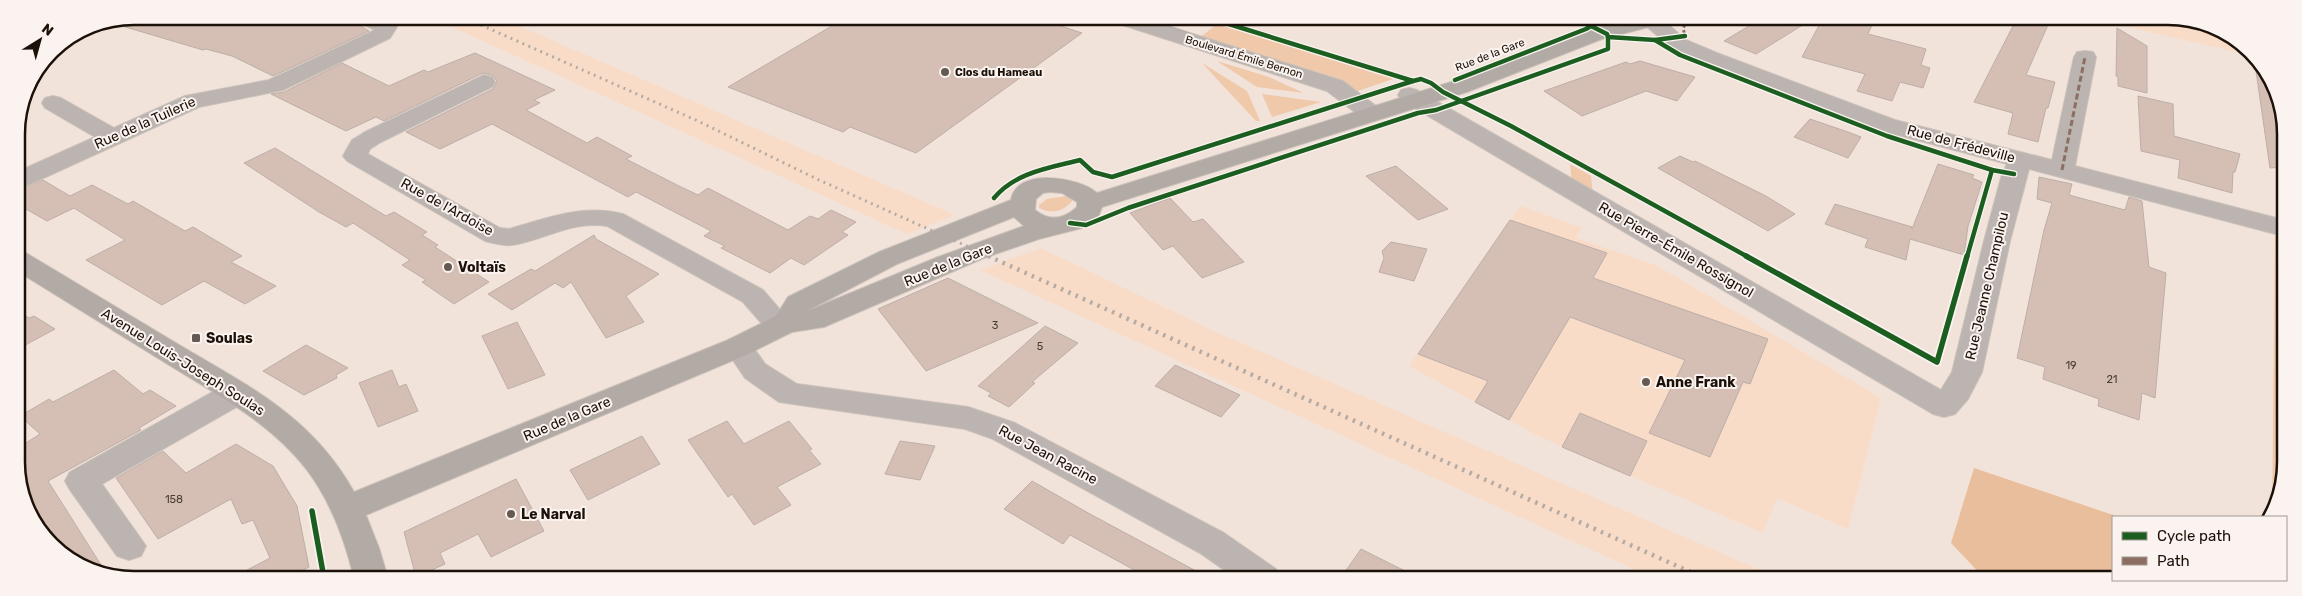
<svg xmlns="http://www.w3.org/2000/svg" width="2302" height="596" viewBox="0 0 2302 596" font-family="Rubik,sans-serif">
<rect width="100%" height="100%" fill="#f2e3da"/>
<g fill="#f8dcc8">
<path d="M430,17H499L955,215L907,234Z"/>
<path d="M2088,18L2191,19L2251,51L2254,56Z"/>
<path d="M1521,206L1582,228L1576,238L1656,265L1881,398L1848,529L1777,498L1763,533L1540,437L1409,366Z"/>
<path d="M1041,248L1216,332L1781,579H1655L980,270Z"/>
</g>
<g fill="#f0c8aa">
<path d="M1217,24L1393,79L1352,93L1198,39Z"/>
<path d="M1217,61L1269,77L1304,93L1257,87Z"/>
<path d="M1202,63L1247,91L1260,121H1256Z"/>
<path d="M1262,94L1321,102L1272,117Z"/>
<path d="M1570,164L1591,176L1593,195L1572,183Z"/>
<path d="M1067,196L1072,197L1073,200C1064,211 1053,215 1039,208V205L1047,199Z"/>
<path d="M2275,236L2283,239V485L2272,517Z"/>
</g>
<path fill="#e9be9d" d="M1974,468L2119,517H2113V579H1985L1951,543Z"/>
<g fill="#d5bfb5" stroke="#bcaea8">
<path d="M134,16H345L369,31L273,76L232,56L206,49L203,50L112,23L113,21Z"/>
<path d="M847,17H1034L1082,33L916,153L850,127L843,132L728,87Z"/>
<path d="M1762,18H1814L1756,54L1724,41Z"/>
<path d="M1823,18H1875L1868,34L1926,49L1921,65L1930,68L1923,88L1900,82L1892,101L1857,91L1865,74L1802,57Z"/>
<path d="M2026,18H2051L2026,75L2055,82L2048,108H2046L2038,142L2008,134L2013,113L1974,102L2016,20Z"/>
<path d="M2117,28L2147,46V93L2118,86V77L2116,76Z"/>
<path d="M475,53L555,90L534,100L540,103L526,110L587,143L597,137L632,156L626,159L679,186L698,195L708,188L788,230L810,216L818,219L831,210L856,222L842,232L848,235L804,265L791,258L770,273L721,248L725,246L704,236L711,231L636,192L628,197L492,124L440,149L406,132L493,89L497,81L492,75L483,73L384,121L376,117L346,131L271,94L284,92L342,63L389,86L424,70L428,72Z"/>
<path d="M1640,61L1695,77L1677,101L1646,91L1582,116L1544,91L1626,62L1630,64Z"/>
<path d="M2258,63L2284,111V167L2270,168L2255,64Z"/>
<path d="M2138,96L2173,104L2174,136L2240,154L2235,172H2233L2232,193L2178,178L2180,160L2141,151Z"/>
<path d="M1810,119L1848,132L1861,137L1848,158L1794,137Z"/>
<path d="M275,148L386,216L394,212L427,232L422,235L438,245L435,247L489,282L454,304L422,282L426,280L402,265L410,260L353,223L346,227L319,212L244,163Z"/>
<path d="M1680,156L1693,162L1695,161L1766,196L1795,214L1768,231L1658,168Z"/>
<path d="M1938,164L1974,175L1972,178L1982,182L1968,226L1964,255L1910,239L1906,260L1865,247L1868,239L1825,224L1835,204L1912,227V229Z"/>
<path d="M1396,166L1419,185L1448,209L1418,220L1366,176Z"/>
<path d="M2039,177L2072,184L2069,195L2125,210L2129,197L2142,201L2149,267L2166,273L2155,398L2142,393L2139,420L2098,406L2099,399L2043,379L2045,367L2017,358L2044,230L2052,203L2037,199Z"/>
<path d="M43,180L70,196L92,185L128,204L133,201L185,231L193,227L242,256L231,262L276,286L245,304L204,281L162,305L86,260L125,240L74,208L47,221L17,204V190Z"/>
<path d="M1170,198L1193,222L1203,219L1244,262L1202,278L1173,246L1163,250L1130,213Z"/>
<path d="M1510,220L1607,253L1593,278L1768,339L1750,384L1743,382L1710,457L1649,433L1685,360L1570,317L1509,420L1475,402L1488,381L1418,354Z"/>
<path d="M594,235L596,239L659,274L626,296L644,322L606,338L571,282L563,288L555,283L512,310L488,294L531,269L535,271Z"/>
<path d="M1391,242L1427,249L1414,281L1379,272L1384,258L1382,251Z"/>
<path d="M948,278L1038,323L926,371L878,309Z"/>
<path d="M18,311L29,318L34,316L55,329L18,349Z"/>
<path d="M517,322L545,375L508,389L482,336Z"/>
<path d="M1045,326L1078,343L1032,382L1035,383L1009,407L988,396L991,393L978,386Z"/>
<path d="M306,345L348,368L336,375L337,378L304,395L263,371Z"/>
<path d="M1175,365L1240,395L1221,417L1155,386Z"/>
<path d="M114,370L143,394L150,390L176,406L139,428L141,430L48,481L108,576L51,545L19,485L18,448L40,434L20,416L49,399L53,402Z"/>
<path d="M392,370L399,387L406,384L418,411L378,427L359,383Z"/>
<path d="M1580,413L1647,441L1630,476L1562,447Z"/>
<path d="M727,421L744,444L789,421L812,449L809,450L821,464L777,487L791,505L754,525L732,494L728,497L688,440Z"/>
<path d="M642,436L660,464L588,500L570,470Z"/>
<path d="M900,441L935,446L920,480L885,474Z"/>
<path d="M236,444L273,466L297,506L309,567L288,578H232L270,558L253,520L242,524L231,499L158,539L116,478L163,451L186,473Z"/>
<path d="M516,479L544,531L491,557L478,534L440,553L445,564L416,577L404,532Z"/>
<path d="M1032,481L1090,514L1211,579L1149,578L1070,535L1063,544L1004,509Z"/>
<path d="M1361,549L1421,579H1340Z"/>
</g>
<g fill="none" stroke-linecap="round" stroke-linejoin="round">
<g stroke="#cdc2ba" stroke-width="2">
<g id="street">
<path d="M353,16C368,17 388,13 397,27L390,38L283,90L199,107L26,186L17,188V172L95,137L45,108L42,103L45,98L53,96L61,98L114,128L185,96L269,80L375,30L356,21Z"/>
<path d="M1107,17H1139L1343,81L1380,109L1383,114L1380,119L1372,121L1364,119L1327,91L1110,21Z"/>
<path d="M1646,18H1661L1686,40L1717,53L1895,120L2052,160L2074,57L2077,52L2085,51L2093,52L2096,57L2075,166L2284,220L2283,236L2029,169L2010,241L1982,372L1968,399L1955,414L1944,417L1933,414L1401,100L1398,95L1401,90L1409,88L1417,90L1941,390L1952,372L1984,241L2002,174L2007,164L1879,130L1701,63L1672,48L1646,26L1643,22Z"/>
<path d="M484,75L492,77L495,82L492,87L381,142L370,149L368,154L500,228L509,229C549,218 582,204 623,214L763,290L794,326L790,333L780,335L770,333L743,302L607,226C573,220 544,240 512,245C503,246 493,243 485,241L347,161L343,156L352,140L365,132Z"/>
<path d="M738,337L748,340L765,364L797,384L968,407L1015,423L1224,533L1276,569L1281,579H1237L1200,553L993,439L965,429L779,402L745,378L724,347L728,340Z"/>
<path d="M236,382L247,385L251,393L247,401L102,484L146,546L141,556L129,560L117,556L70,490L65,481L70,472L225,385Z"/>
</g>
</g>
<g stroke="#cdc2ba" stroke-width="2">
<path id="secondary" d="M1637,18H1653L1656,22L1653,26L1602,39L1467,92L1102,207L1099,215L1082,228L1039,239L984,258L824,327L792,332L748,354L366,515L379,548L388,578H354C345,540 331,502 307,470C272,424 218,395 169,365C118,334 68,302 17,271V251L26,253C76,283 126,313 176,343C248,386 312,416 354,492L728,340L776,316L788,297L879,252L1011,200C1016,167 1079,177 1097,193L1451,82L1588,30ZM1050,192L1062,193L1077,202V207C1064,219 1050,222 1035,210L1036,199L1043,193ZM1014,217L1024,226L938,257L807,311L897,264Z"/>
</g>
<use href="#street" fill="#bbb4b0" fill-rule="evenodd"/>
<use href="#secondary" fill="#b1aaa5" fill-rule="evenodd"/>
<g stroke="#b5aba4" stroke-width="1">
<path d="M1141,17L1189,33"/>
<path d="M1178,17L1199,24"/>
</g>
<path stroke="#b5aba4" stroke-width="3" stroke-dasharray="2 4.5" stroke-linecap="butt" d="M463,17L700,122L819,180L991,257"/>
<path stroke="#b5aba4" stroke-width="4.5" stroke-dasharray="2.5 5.5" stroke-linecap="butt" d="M988,256L1706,579"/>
<g stroke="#8d6e63" stroke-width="3" stroke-dasharray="6 3" stroke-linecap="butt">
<path d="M1685,36L1683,28L1689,18"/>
<path d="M2062,170L2085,57"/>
</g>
<g stroke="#faf3ef" stroke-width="7">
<g id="cycleway-far1">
<path d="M1206,17L1413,81L1421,79L1431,83L1443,92L1511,126L1748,257"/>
<path d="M1591,26L1607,34L1608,37L1655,40L1685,36"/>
<path d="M1655,40L1680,55L1887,136L1992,170L2014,174"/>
<path d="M1455,80L1586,29L1603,18"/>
<path d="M994,198C1016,172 1049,168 1080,160L1093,172L1112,177L1413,81"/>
<path d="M1070,223L1086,225L1128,208L1418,113L1436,110L1608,49V37"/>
<path d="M1967,257L1992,170"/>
</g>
</g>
<g stroke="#faf3ef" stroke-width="9">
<g id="cycleway">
<path d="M1746,256L1937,362L1967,256"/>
<path d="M312,511L324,578"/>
</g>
</g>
<use href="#cycleway-far1" stroke="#1b5e20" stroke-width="4.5"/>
<use href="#cycleway" stroke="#1b5e20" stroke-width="5.5"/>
</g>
<g fill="#675a52" stroke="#faf3ef" stroke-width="2">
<circle cx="945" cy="72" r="5"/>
<circle cx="448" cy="267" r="5"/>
<rect x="191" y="333" width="10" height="10" rx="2.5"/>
<circle cx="1646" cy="382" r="5"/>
<circle cx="511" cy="514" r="5"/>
</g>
<g text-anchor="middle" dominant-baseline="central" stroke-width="4" stroke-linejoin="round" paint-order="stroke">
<g font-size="11" fill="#1c1108" stroke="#faf3ef">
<text transform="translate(1490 55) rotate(-21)">Rue de la Gare</text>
<text transform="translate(1244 57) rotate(17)">Boulevard Émile Bernon</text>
</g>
<g font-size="11" font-weight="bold" fill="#1c1108" stroke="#faf3ef" text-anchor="start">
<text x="955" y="72">Clos du Hameau</text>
</g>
<g font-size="11" fill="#4a3c33">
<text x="995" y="325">3</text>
<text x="1040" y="346">5</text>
<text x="2071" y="365">19</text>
<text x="2112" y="379">21</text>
<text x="174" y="499">158</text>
</g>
<g font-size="14" fill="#1c1108" stroke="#faf3ef">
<text transform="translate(145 123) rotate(-24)">Rue de la Tuilerie</text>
<text transform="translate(1961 144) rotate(15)">Rue de Frédeville</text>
<text transform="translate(447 207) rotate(29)">Rue de l'Ardoise</text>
<text transform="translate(1676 250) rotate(30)">Rue Pierre-Émile Rossignol</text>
<text transform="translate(948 265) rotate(-22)">Rue de la Gare</text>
<text transform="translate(1987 286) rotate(-77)">Rue Jeanne Champilou</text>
<text transform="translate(183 362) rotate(32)">Avenue Louis-Joseph Soulas</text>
<text transform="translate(567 419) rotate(-23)">Rue de la Gare</text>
<text transform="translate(1048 455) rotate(28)">Rue Jean Racine</text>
</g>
<g font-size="14" font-weight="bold" fill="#1c1108" stroke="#faf3ef" text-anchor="start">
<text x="458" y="267">Voltaïs</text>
<text x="206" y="338">Soulas</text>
<text x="1656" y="382">Anne Frank</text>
<text x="521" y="514">Le Narval</text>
</g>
</g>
<path d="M0 0H2302V596H0ZM134 25H2168A109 109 0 0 1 2277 134V462A109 109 0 0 1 2168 571H134A109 109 0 0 1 25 462V134A109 109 0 0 1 134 25Z" fill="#faf3ef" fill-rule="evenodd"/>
<path fill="none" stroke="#1c1108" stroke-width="2.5" d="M134 25H2168A109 109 0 0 1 2277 134V462A109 109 0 0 1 2168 571H134A109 109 0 0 1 25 462V134A109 109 0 0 1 134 25Z"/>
<rect x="2112" y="516" width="175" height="65" fill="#faf3ef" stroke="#a19993"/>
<rect x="2122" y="532" width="25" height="8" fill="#1b5e20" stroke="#a19993"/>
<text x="2157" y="541" font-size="15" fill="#1c1108">Cycle path</text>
<rect x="2122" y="557" width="25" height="8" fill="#8d6e63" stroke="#a19993"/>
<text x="2157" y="566" font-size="15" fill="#1c1108">Path</text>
<g transform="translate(40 40) rotate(37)" stroke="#faf3ef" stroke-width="4" paint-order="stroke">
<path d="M0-4L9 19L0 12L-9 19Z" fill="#1c1108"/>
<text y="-8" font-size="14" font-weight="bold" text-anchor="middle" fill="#1c1108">N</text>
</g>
</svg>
